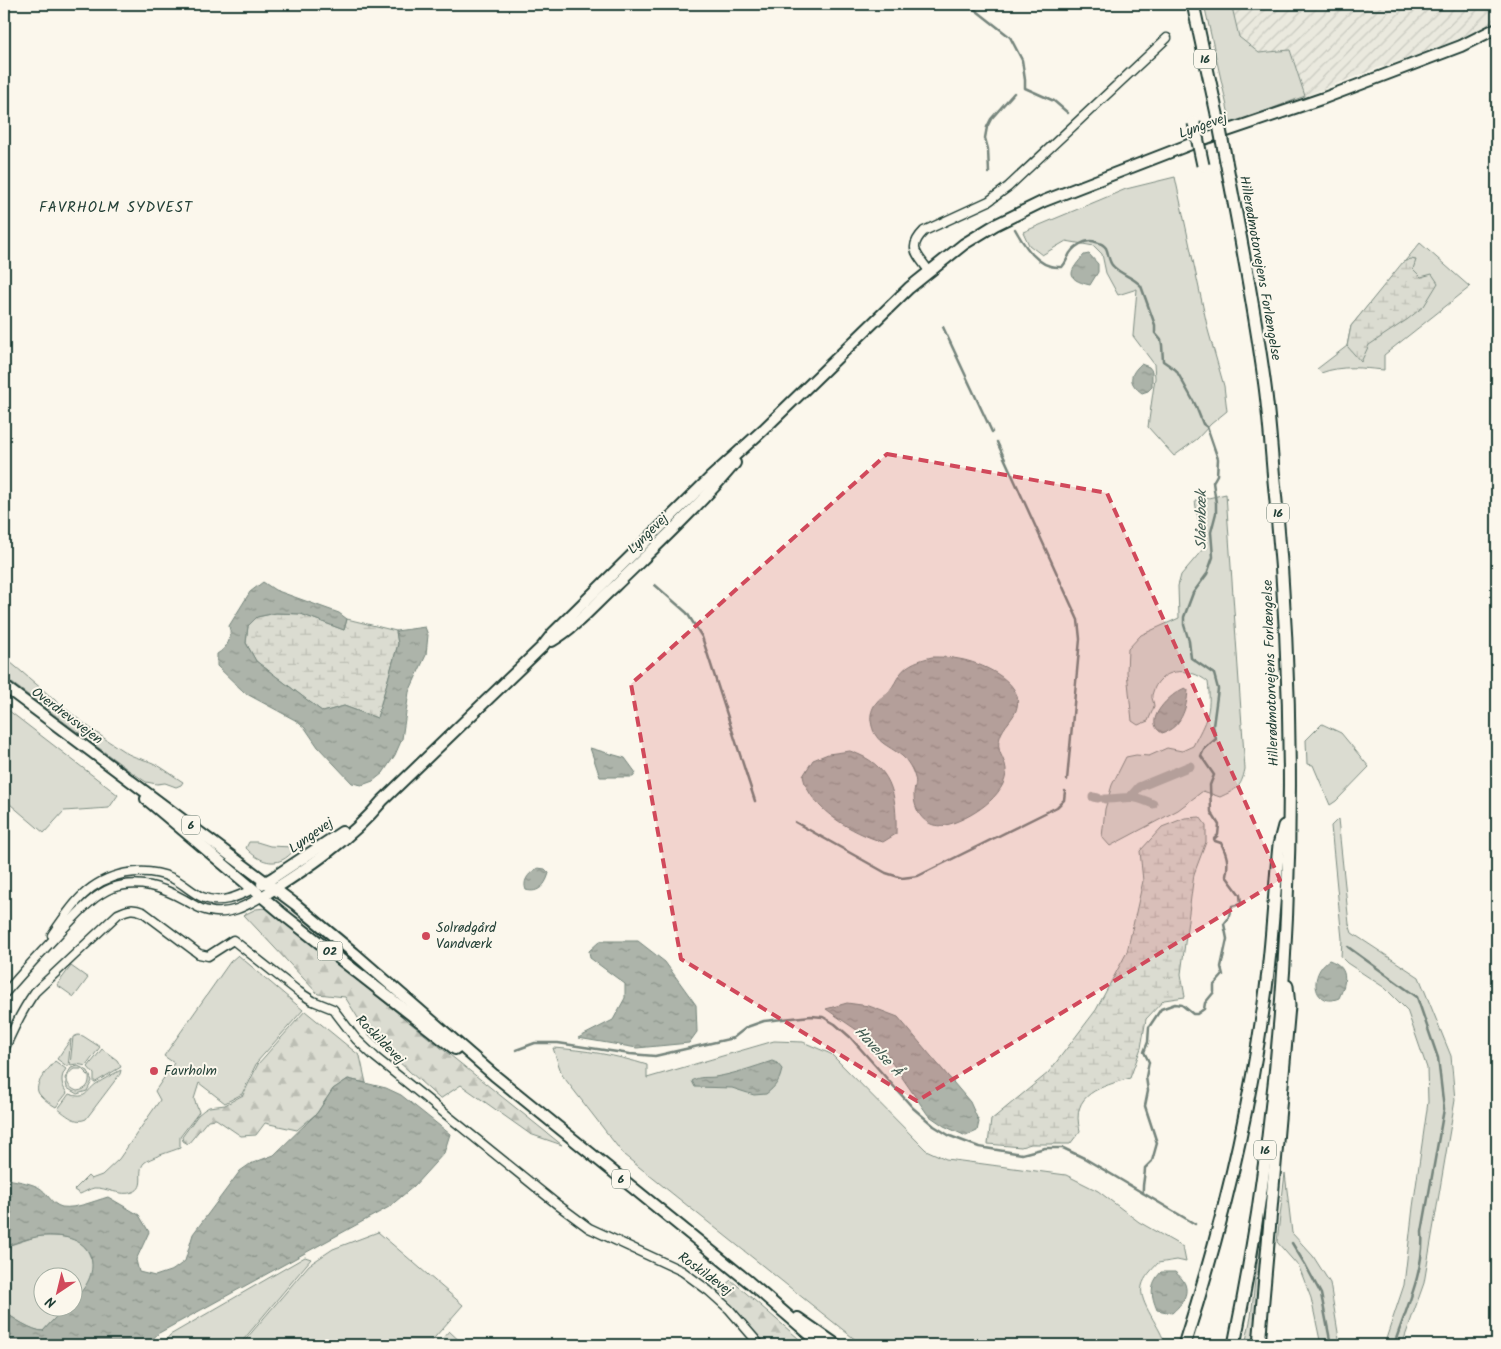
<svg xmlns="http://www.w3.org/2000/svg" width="1501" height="1349" viewBox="0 0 1501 1349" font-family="Kalam,sans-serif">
<defs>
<pattern id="industrial-furrows" width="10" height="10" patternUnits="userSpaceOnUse" patternTransform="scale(1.25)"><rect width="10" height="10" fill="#eae9de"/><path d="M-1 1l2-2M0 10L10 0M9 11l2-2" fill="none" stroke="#c8c9bf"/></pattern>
<pattern id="forest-firs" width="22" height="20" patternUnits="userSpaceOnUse" patternTransform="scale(1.25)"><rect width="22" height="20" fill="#dbdcd1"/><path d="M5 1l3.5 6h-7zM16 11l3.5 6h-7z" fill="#bcbeb4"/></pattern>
<pattern id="wetland-marsh" width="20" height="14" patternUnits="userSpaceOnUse" patternTransform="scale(1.25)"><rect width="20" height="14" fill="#dbdcd1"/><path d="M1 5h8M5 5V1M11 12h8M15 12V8" fill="none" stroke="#bcbeb4"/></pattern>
<pattern id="water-ripples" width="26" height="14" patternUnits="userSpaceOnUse" patternTransform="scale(1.25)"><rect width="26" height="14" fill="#adb4aa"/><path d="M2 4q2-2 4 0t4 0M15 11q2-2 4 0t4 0" fill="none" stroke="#8c948b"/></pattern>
</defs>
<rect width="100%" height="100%" fill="#fbf7ec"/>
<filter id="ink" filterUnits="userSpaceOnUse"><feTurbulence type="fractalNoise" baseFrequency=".02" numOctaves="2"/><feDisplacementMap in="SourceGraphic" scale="10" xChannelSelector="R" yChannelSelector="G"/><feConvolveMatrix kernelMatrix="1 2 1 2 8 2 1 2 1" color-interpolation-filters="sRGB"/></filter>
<g filter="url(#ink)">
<path fill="url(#industrial-furrows)" d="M1239,4H1497V20L1464,37L1429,51L1381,67L1305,96L1290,50L1259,53L1239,37L1232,7Z"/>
<g fill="#dbdcd1" stroke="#7d8c82" fill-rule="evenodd">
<path d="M1204,4H1239L1232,7L1239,37L1259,53L1290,50L1305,96L1231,124Z"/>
<path d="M1175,177L1208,330L1224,386L1227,411L1211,424L1197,439L1174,456L1148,427L1155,378L1154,364L1133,336L1137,289L1118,295L1106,273L1102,254L1094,246L1066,241L1042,255L1029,245L1023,232L1126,189Z"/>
<path d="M1420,243L1470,287L1384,355V370C1362,368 1342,365 1321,373L1317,369L1347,346L1351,326Z"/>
<path d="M1226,494L1245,769C1241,788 1237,789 1220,797L1203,791L1178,810L1110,846L1102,837L1105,809L1112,785L1126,757L1136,755L1149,756L1167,748L1182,751L1193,746C1206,720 1212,713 1208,682C1189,666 1159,667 1152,695C1151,698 1154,702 1154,706C1153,710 1150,716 1148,721L1138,725L1132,721L1127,672L1128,649L1141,635L1179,618L1178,586L1181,575L1203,549L1195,501Z"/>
<path d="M4,657C43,689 81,725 125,752C134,758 144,759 153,763C164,768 173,776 183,782L181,785L176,787L165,783L157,784L146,782L127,769L4,677Z"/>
<path d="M4,707L118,795L109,808L64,811L44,833L4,799Z"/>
<path d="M1322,724L1341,733L1369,767L1336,801L1330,805L1313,765L1307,764L1306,740Z"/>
<path d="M1338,819L1349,924L1352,933L1419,977L1451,1056L1455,1100L1424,1283L1402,1345H1384L1404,1285L1413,1207L1428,1102L1427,1068L1407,1010L1385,988L1347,963L1341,957L1342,939L1331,826Z"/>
<path d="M249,842H257L270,846L292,847L295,850C291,853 287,858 282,860C269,866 255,858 246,848Z"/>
<path d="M238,955L303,1010L257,1062L242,1094L225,1103L199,1083L194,1099L199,1112L180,1137V1148C172,1151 149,1158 144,1163C136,1172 147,1187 133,1192C121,1197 106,1187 94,1188C89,1189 85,1192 80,1194L74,1190L88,1176L91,1179L102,1175L119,1159L160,1100L155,1091L174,1063L164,1056L230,962Z"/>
<path d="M71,966L88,978L74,997L57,985Z"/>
<path d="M78,1035L83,1036L100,1047L86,1066L77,1064L70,1065L73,1037Z"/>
<path d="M71,1039L68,1067L57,1059Z"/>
<path d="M774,1041L803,1042L831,1054L926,1150L946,1159L1066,1175L1098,1191L1139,1222L1183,1247L1186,1262L1177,1260L1158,1263C1152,1270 1144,1277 1142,1286C1138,1303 1162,1328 1165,1345H862L624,1155L562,1075L553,1048C585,1050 616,1055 647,1065V1078Z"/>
<path d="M102,1049L117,1060L121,1067L94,1083V1074L88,1067Z"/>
<path d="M55,1061L66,1069C60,1077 61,1085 67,1093L56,1107C51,1104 44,1100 40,1095C31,1085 49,1069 55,1061Z"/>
<path d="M78,1066L88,1071L92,1081L87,1091L77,1094L67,1088L65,1078L71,1068ZM74,1069H82L89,1076C90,1085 86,1090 77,1091C66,1087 63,1076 74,1069Z"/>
<path d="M121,1070L120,1074L86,1119C75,1124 67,1115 58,1109L69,1094C87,1100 85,1092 96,1084C104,1079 113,1074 121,1070Z"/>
<path d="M1285,1173L1292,1233L1313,1256L1330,1283L1340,1345H1321L1311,1298L1299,1267L1277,1242Z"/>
<path d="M378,1232L463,1305L428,1345H241L309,1265L333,1249Z"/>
<path d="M38,1236C51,1236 66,1235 77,1241C84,1244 87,1249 90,1256C98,1273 86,1289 73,1300L72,1276H42V1306L65,1307L43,1331C32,1331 12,1318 4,1311V1247Z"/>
<path d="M1259,1245H1263L1256,1345H1245L1251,1317Z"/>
<path d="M305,1257L311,1259L239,1345H162L170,1335Z"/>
<path d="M449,1331L464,1345H437Z"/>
</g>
<g fill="url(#forest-firs)" stroke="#7d8c82">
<path d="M266,908L287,924L562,1145L530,1134L461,1085L440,1099L368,1034L345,997L318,994L244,915L256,909Z"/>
<path d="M305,1011L360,1056L366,1083L348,1079L333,1089L317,1113L297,1130L265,1123L256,1135L241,1136L216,1119L208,1120L188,1144L183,1141L182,1137L198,1115L204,1110L209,1107L225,1105L243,1095L258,1064Z"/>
<path d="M731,1280L806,1345H764L717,1292Z"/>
</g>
<g fill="url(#wetland-marsh)" stroke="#7d8c82">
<path d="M1411,259L1416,260L1413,269L1421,277L1432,274L1438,283L1424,306L1408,319L1369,345L1361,362L1347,346L1351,326L1403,262Z"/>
<path d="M276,613L301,614L344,630L347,619L396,631L398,644L377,718L344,706L323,712L256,661L246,643L248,626L257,617Z"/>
<path d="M1200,817L1206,825V842L1194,874L1181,974L1185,997L1164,1000L1146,1019L1141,1048L1130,1078C1101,1087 1070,1093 1080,1131L1070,1144H1031L1021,1147L988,1144L991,1120L1048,1073L1096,1010L1127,952L1143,881L1140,851L1162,827L1185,818Z"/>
</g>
<g fill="url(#water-ripples)" stroke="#74847b">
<path d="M1089,254L1098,264V272L1090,285C1063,279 1071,270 1084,255Z"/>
<path d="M1141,364L1149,367L1152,371V387L1148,391L1142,393C1128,383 1129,375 1141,364Z"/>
<path d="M263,582L275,590L339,613L347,619L344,630L301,614L276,613L257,617L248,626L246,643L256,661L323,712L344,706L377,718L398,644L396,631L425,627L428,635L426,655L409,692L402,739L395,755L383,773L373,781L362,785L352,783L318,747L305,728L295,720L245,693L217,666V654C227,648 233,638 229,626L250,592Z"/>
<path d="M932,657C941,657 950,657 959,659C979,662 1024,681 1017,707C1015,718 1003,726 1000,737C995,751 1005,758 1006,769C1008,796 968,820 946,825C926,830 913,811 914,793C914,788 917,783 915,778C913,770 908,761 902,756C887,744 874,743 871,721C870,715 872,708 876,703C879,698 886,695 890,690C894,685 896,680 900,674C908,663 920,660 932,657Z"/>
<path d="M1185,688L1188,690C1187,708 1181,728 1162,733C1141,721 1171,693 1185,688Z"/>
<path d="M590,748L625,758L636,773L633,777H600Z"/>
<path d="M850,751C892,765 897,794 896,834L883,842C853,833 809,809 803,776L813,760L828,754Z"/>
<path d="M538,868L545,869L549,873C546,884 539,894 526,890C522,880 530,872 538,868Z"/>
<path d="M600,941H638L665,962L696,1005L697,1032L689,1043L637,1048L578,1038L613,1020L625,998V984L590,958L589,951Z"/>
<path d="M1329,960C1349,967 1347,981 1339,998C1313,1009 1308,974 1329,960Z"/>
<path d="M847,1003L869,1006L898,1017L970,1102L979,1122L977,1131L966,1136L944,1126L928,1115L892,1063L864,1035L826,1009Z"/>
<path d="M772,1061L777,1063L782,1069C780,1081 775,1087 766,1094L754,1095L732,1088L695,1087L692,1081C699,1076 707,1078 715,1077C734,1074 754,1067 772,1061Z"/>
<path d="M348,1079L386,1088L401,1095L450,1134L444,1153L414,1186L389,1207L159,1333L146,1345H4V1311C12,1318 33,1331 43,1331L65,1307L72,1306L73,1300C102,1275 99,1239 56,1236C38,1234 21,1241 4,1247V1178C15,1181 28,1182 38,1187C48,1192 50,1204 62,1207C76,1209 94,1201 108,1197L139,1215L149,1232L136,1260L139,1272L155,1276L173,1270L185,1261L193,1234L240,1171L250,1164L274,1155L317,1113L333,1089Z"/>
<path d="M1161,1272H1175C1193,1286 1187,1300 1172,1313L1157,1310C1151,1295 1149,1285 1161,1272Z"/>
</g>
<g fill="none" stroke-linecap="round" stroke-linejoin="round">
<g stroke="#74847b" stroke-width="2.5">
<path d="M968,4L1010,37L1022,60L1025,80V88L1054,101L1068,113"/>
<path d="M989,173L988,149L985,138L987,127L991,119L1014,93"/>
<path d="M1015,229C1022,242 1035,262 1050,266C1054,267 1058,267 1062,267C1066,263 1066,261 1068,257C1072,247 1086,238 1096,242C1100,243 1104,245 1106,248C1109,254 1108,261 1113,266C1121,275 1134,277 1141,286L1155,325V333L1161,340L1162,345L1163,361L1176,370L1195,404L1203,424L1207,427L1218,459L1217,475L1213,482L1216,503V513L1211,532L1213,557L1207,574L1193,593L1184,617V625L1189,641L1191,658L1214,674L1218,689L1213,726L1216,739L1204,749L1201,756L1214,775L1210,785L1211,812L1219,825L1218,835L1214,839L1215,841L1221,843C1227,855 1229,862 1226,876L1240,895L1241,904L1232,906L1228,919L1224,924L1227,939L1221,967L1223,975L1214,985V992L1205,1003L1204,1009L1197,1014H1193L1182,1005L1175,1004L1161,1009L1149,1027L1148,1042L1144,1052L1149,1062L1146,1077L1148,1091L1145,1106L1157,1143L1152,1161L1145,1168C1145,1177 1142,1184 1143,1193"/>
<path d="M943,327L992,432"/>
<path d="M997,442L1078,620L1080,639L1067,780"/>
<path d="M655,585L687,613L702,637L755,801"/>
<path d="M795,822L886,873L902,878L918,876L1057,807L1064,800L1065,791"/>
<path d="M1348,947L1417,997L1438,1058L1444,1109L1422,1232C1425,1270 1406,1309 1394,1345"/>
<path d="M516,1050L535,1043H558L630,1054L655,1056L733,1038L747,1027L764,1021L811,1016L823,1017L835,1024L850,1037L913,1108L934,1126L950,1136L979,1147L1022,1154L1045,1148H1063L1084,1158L1195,1224"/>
<path d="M1292,1243L1306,1266L1321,1294L1331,1345"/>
</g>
<g stroke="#adb4aa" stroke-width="9">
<path d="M1131,796L1139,787L1190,766"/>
<path d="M1093,797L1098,798"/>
<path d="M1105,799C1128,799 1130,793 1153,804"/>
</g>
<g stroke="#1f3d34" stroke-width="11">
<g id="minor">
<path d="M929,271C917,254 907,248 924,231L989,201L1008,187L1167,38"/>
<path d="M52,935C62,921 71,906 83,895C106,873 143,865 172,878C183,883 191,892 202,897C220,905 237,897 253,889"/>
<path d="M4,994C23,972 43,950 63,929C78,914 92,896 112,888C138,879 162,887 185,900C193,904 200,910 209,911C228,916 246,906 263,896"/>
<path d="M4,1050C13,1029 22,1010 35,992L118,914C128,909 133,908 143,912L199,954L208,956L233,940L299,992L313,1001L333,1009L356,1039L375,1057L558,1205L589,1228L682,1271L709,1291L729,1309L760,1345"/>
</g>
</g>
<g stroke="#1f3d34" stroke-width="14">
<g id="major">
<path d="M552,641C576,627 595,604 615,586C656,546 698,507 735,463"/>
<path d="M4,686L295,904L354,953L494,1075L749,1282L822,1345"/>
<path d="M146,799L285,916L455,1049"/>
<path d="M262,884L274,877L342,832"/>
<path d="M263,896C305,870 350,840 382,801L542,647L553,633L710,478L763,430L909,288L964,244L995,225L1044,201L1209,137L1324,98L1461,46L1497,28"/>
<path d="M798,1318L837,1345"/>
</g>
</g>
<g stroke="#1f3d34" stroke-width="15">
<g id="highway">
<path d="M1193,4L1217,114"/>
<path d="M1226,161C1240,233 1254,306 1264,379C1269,413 1271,447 1274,481C1303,768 1292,1062 1234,1345"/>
<path d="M1184,1345C1221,1231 1249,1115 1265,996C1272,946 1274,895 1279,845L1284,826"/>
<path d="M1259,1345L1289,1006L1287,986"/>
</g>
</g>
<use href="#minor" stroke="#fbf7ec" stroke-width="8"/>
<use href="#major" stroke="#fbf7ec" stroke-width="10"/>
<use href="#highway" stroke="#fbf7ec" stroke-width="11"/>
<g stroke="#1f3d34" stroke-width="15" stroke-linecap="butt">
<g id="highway-bridge">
<path d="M1217,114L1226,161"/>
<path d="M1194,123L1203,165"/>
</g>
</g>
<use href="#highway-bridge" stroke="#fbf7ec" stroke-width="11"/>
</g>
</g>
<path fill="#d1495b" fill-opacity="0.2" stroke="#d1495b" stroke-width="4" stroke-dasharray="10 6" stroke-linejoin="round" d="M887,454L1107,493L1280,880L917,1101L681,959L631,684Z"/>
<g fill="#d1495b" stroke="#fbf7ec" stroke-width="2">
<circle cx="426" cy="936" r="5"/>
<circle cx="154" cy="1071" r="5"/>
</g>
<g text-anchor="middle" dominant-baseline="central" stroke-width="4" stroke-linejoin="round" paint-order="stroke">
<g fill="#fbf7ec" stroke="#61756b" stroke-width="1">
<rect x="1194" y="49.5" width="22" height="19" rx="4"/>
<rect x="1267" y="503.5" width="22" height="19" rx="4"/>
<rect x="182" y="815.5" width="18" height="19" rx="4"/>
<rect x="317.5" y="941.5" width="25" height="19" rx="4"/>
<rect x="1254" y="1140.5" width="22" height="19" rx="4"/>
<rect x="612" y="1169.5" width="18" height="19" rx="4"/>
</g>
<g font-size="12" font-weight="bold" fill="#1f3d34">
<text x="1205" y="59">16</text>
<text x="1278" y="513">16</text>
<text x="191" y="825">6</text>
<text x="330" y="951">O2</text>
<text x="1265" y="1150">16</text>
<text x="621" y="1179">6</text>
</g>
<g font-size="14" fill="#1f3d34" stroke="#fbf7ec">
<text transform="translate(1203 126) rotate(-20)">Lyngevej</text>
<text transform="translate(1260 268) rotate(80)">Hillerødmotorvejens Forlængelse</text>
<text transform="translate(648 534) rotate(-45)">Lyngevej</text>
<text transform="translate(1271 673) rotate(-92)">Hillerødmotorvejens Forlængelse</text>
<text transform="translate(67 716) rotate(37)">Overdrevsvejen</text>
<text transform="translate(311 836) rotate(-35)">Lyngevej</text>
<text transform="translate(380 1040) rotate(45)">Roskildevej</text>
<text transform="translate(705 1274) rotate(36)">Roskildevej</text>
</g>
<g font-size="14" fill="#1f3d34" stroke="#fbf7ec" text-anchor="start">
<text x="436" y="928">Solrødgård<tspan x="436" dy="16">Vandværk</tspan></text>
<text x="164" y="1071">Favrholm</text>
</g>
<g font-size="15" letter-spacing="1" fill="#1f3d34" stroke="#fbf7ec">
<text x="116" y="208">FAVRHOLM SYDVEST</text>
</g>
<g font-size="15" font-style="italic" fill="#425b52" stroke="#fbf7ec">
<text transform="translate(1202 520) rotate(-90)">Slåenbæk</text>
<text transform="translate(878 1052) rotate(47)">Havelse Å</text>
</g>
</g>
<rect width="1501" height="1349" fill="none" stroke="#fbf7ec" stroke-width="20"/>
<rect x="10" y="10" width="1481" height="1329" fill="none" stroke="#1f3d34" stroke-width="2" filter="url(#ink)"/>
<g transform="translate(58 1292) rotate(215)"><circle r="24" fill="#fbf7ec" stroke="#a3ada2"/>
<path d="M0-4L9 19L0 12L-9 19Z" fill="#d1495b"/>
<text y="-8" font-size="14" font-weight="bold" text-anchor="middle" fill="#1f3d34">N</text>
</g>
</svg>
